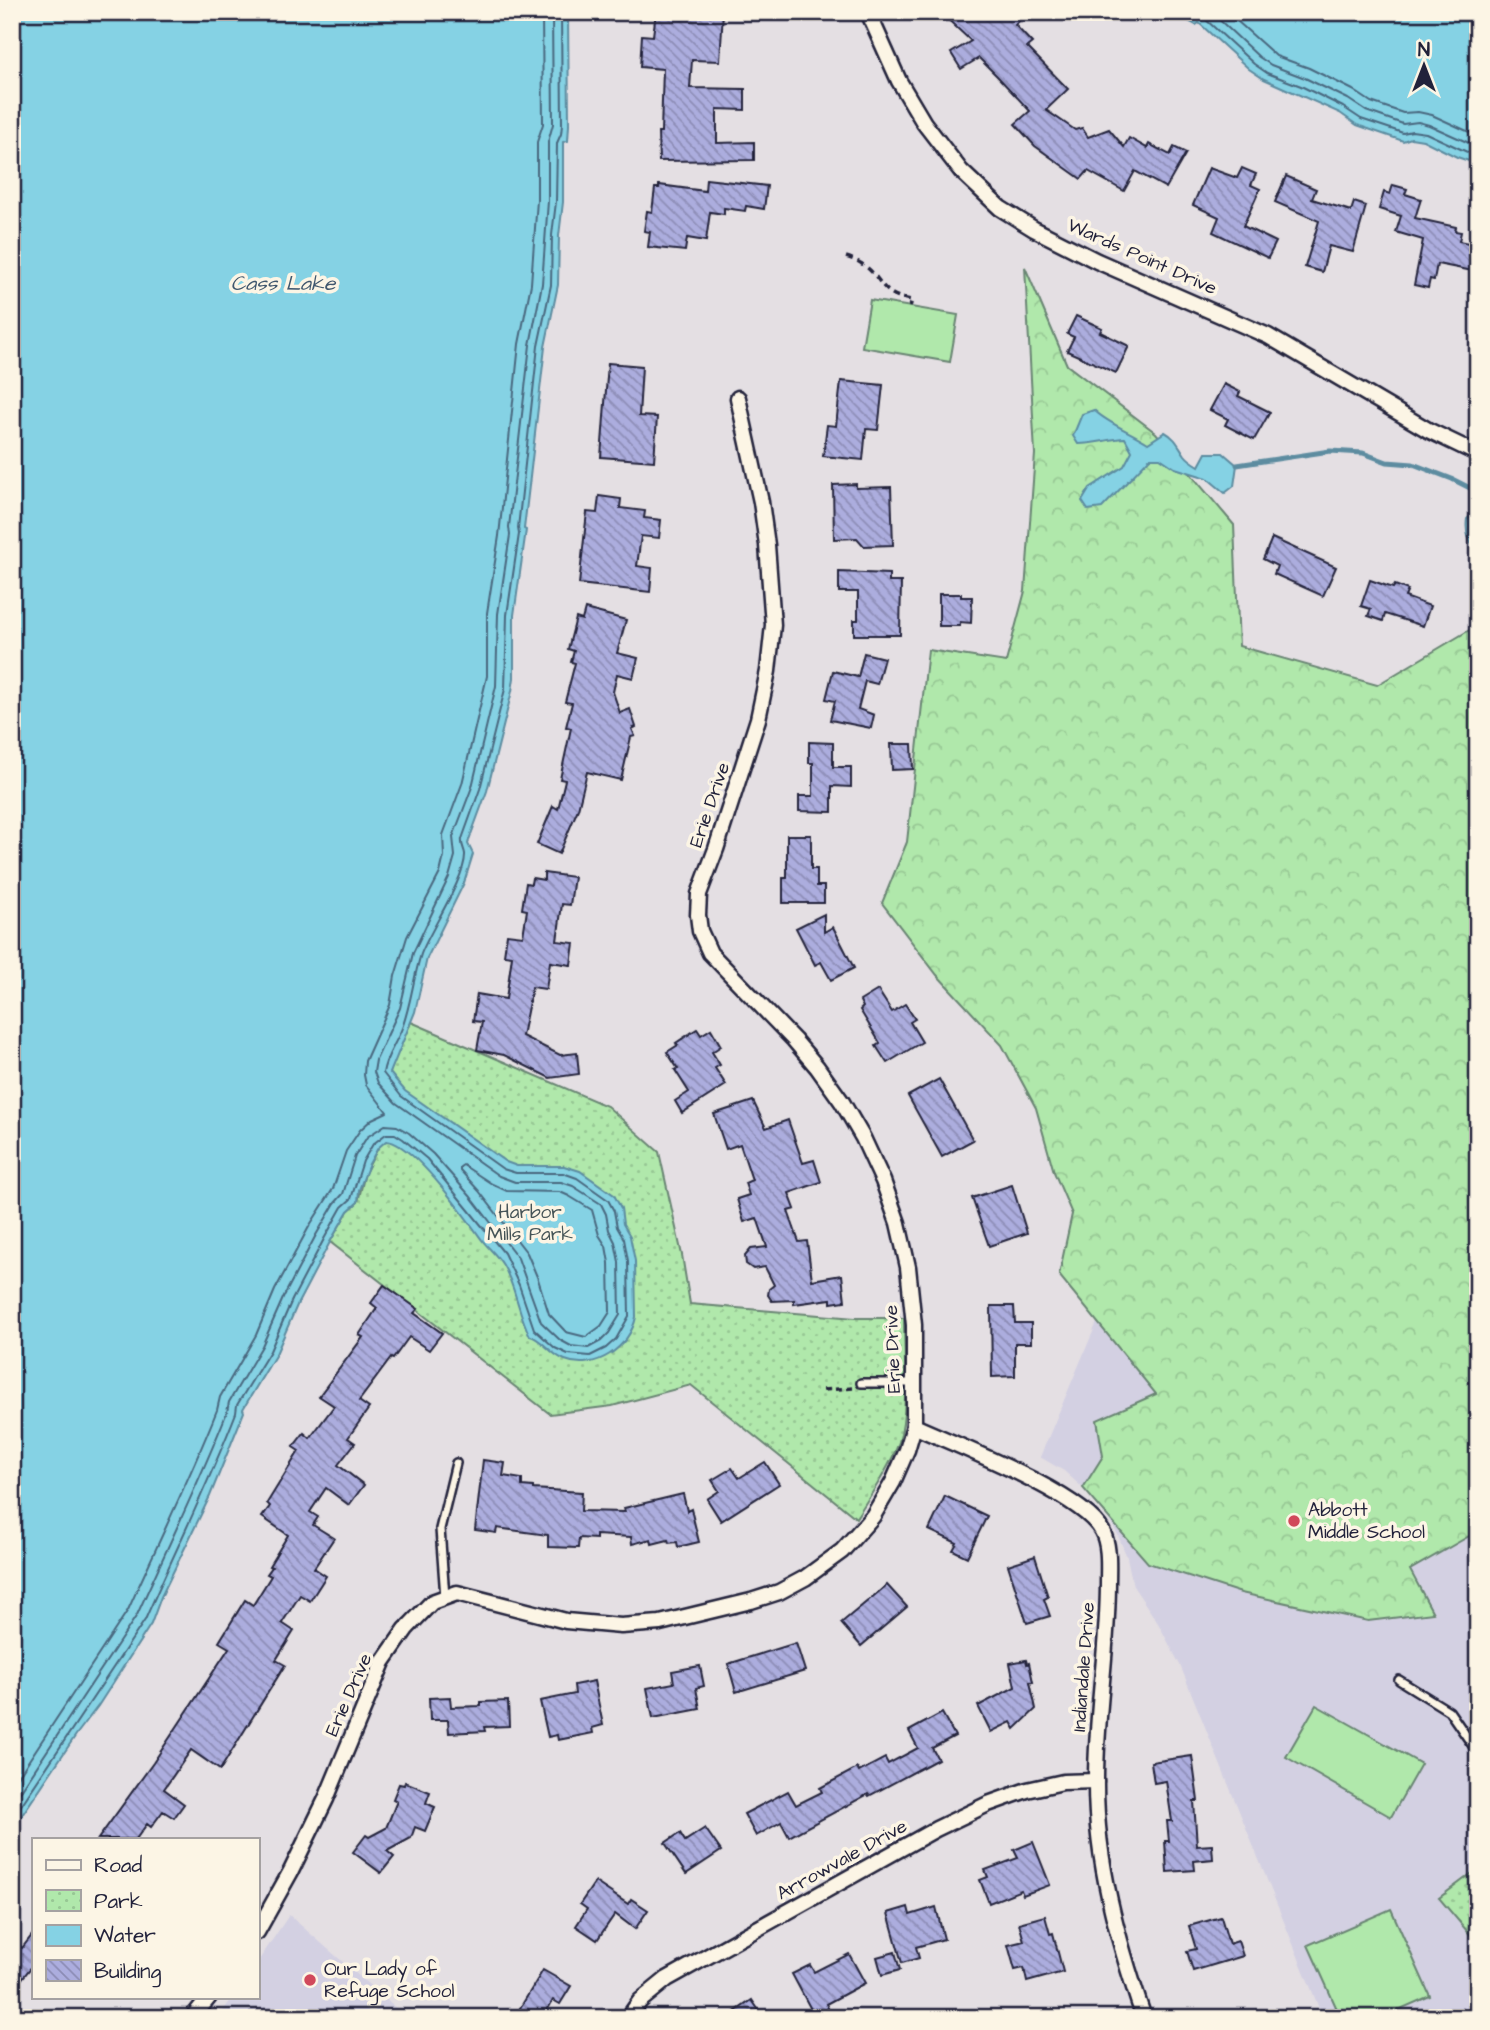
<svg xmlns="http://www.w3.org/2000/svg" width="1490" height="2030" viewBox="0 0 1490 2030" font-family="'Architects Daughter',sans-serif">
<defs>
<pattern id="forest-crowns" width="20" height="18" patternUnits="userSpaceOnUse" patternTransform="scale(1.75)"><rect width="20" height="18" fill="#b0e8ab"/><path d="M2 6a3 3 0 1 1 6 0M12 15a3 3 0 1 1 6 0" fill="none" stroke="#97c794"/></pattern>
<pattern id="park-dots" width="8" height="8" patternUnits="userSpaceOnUse" patternTransform="scale(1.75)"><rect width="8" height="8" fill="#b0e8ab"/><path d="M2 2h.1M6 6h.1" fill="none" stroke="#97c794" stroke-width="1.8" stroke-linecap="round"/></pattern>
<pattern id="building-back-hatch" width="6" height="6" patternUnits="userSpaceOnUse" patternTransform="scale(1.75)"><rect width="6" height="6" fill="#acadde"/><path d="M-1 5l2 2M0 0l6 6M5-1l2 2" fill="none" stroke="#8c8cb5"/></pattern>
</defs>
<rect width="100%" height="100%" fill="#e4dfe3"/>
<filter id="ink" filterUnits="userSpaceOnUse"><feTurbulence type="fractalNoise" baseFrequency=".0143" numOctaves="2"/><feDisplacementMap in="SourceGraphic" scale="14" xChannelSelector="R" yChannelSelector="G"/><feConvolveMatrix kernelMatrix="1 2 1 2 8 2 1 2 1" color-interpolation-filters="sRGB"/></filter>
<g filter="url(#ink)">
<g fill="#d3d0e2">
<path d="M1478,1047V2018H1323L1180,1665L1158,1623L1133,1586L1127,1557L1117,1533L1102,1509L1083,1488L1064,1471L1040,1457L1213,1048Z"/>
<path d="M289,1915L407,2018H218L233,1997H257V1963Z"/>
</g>
<path fill="url(#forest-crowns)" stroke="#698573" stroke-width="2" d="M1025,267L1067,365L1156,433L1234,525L1239,646L1377,685L1478,625V1531L1410,1570L1433,1613L1368,1621L1241,1593L1148,1563L1083,1488L1103,1456L1097,1420L1156,1394L1059,1275L1072,1214L1054,1172L1036,1108L1002,1045L937,975L882,903L907,842L928,650L1006,662L1025,591L1035,454Z"/>
<g fill="url(#park-dots)" stroke="#698573" stroke-width="2">
<path d="M411,1022L607,1106L659,1152L682,1255L690,1304L855,1318H904C904,1352 909,1411 899,1442C889,1469 871,1494 856,1518L691,1385L612,1406L550,1414L330,1242L348,1211L358,1202L365,1173L378,1148L391,1067Z"/>
<path d="M1475,1871H1478V1944L1439,1898Z"/>
</g>
<g fill="#b0e8ab" stroke="#698573" stroke-width="2">
<path d="M870,300L958,315L950,362L862,347Z"/>
<path d="M1316,1705L1421,1764L1391,1817L1286,1757Z"/>
<path d="M1391,1909L1430,1996L1380,2018H1341L1308,1945Z"/>
</g>
<g fill="#85d2e4" stroke="#5d8ca0" stroke-width="2">
<path d="M12,12H568L569,125L568,141L563,142V202L559,236L558,285L545,347L524,529L526,530L514,615V678L512,691L487,791L469,840L468,844L473,854L464,883L427,958L415,1012L390,1073L405,1091L506,1162L517,1166H564L580,1171L614,1195L621,1208L623,1224L630,1236L635,1261L636,1317C630,1347 595,1372 565,1360C551,1355 541,1338 530,1336C518,1313 516,1287 503,1265C497,1255 489,1249 482,1240C467,1219 412,1141 386,1141L378,1148L369,1164L359,1190L358,1202L348,1211L330,1242L298,1303L276,1354L243,1409L244,1412L210,1496L161,1597L151,1624L98,1706L76,1735L12,1830Z"/>
<path d="M1172,12H1478V164L1457,157L1423,140L1411,138L1403,141L1357,125L1340,113L1264,79L1249,69L1199,23L1196,25Z"/>
<path d="M1094,410C1107,423 1131,432 1148,443L1165,432C1176,438 1178,445 1185,455C1188,459 1194,463 1199,466L1206,453H1223L1237,465L1234,486L1225,493L1207,478L1175,468L1160,458H1150L1102,508L1088,510L1082,501L1090,488L1124,466L1132,451L1125,438C1108,439 1095,444 1078,444L1073,436L1082,414Z"/>
<path d="M1478,498V553C1469,542 1465,533 1467,519L1473,514L1474,501Z"/>
</g>
<g fill="none" stroke-linecap="round" stroke-linejoin="round">
<g stroke="#4a687f" stroke-width="2">
<path d="M1185,12L1204,18L1254,64L1267,73L1301,86L1343,107L1361,119L1403,133L1412,131L1426,133L1478,157"/>
<path d="M1211,12L1259,57L1271,65L1305,78L1348,99L1366,111L1403,124L1418,122L1429,125L1478,147"/>
<path d="M1227,12L1276,56L1309,68L1353,90L1371,102L1403,113L1418,112L1432,115L1478,136"/>
<path d="M463,1165L492,1184L507,1191L560,1192L569,1196L592,1210L599,1235L606,1246L609,1263L610,1312L601,1326L586,1337L566,1332L549,1314L538,1279L527,1253L479,1191L460,1170V1167Z"/>
<path d="M12,1786L128,1610C158,1543 190,1478 217,1410L220,1397L256,1335L275,1290L310,1225L333,1189L346,1151L360,1130L372,1119L387,1112L366,1085L364,1075L365,1061L390,1005L395,976L407,937L440,873L444,856L443,835L462,784L487,676V613L499,536L519,344L531,284L537,200V142L543,124L542,12"/>
<path d="M12,1804L137,1615C167,1548 200,1481 227,1412L229,1402L262,1346L284,1296L316,1235L335,1203L343,1194L355,1156L367,1137L385,1125L397,1126L409,1133L433,1154L471,1197L518,1258L541,1322L560,1340L571,1346L588,1348L601,1341L609,1333L620,1315L619,1262L615,1242L609,1230L606,1214L601,1204L573,1186L561,1182H515L499,1176L396,1103L378,1083L374,1072L376,1060L400,1008L413,953L449,877L455,856L453,837L472,787L496,686L498,614L510,535L509,527L530,345L542,284L548,201V142L553,124L552,12"/>
<path d="M12,1819L145,1620C175,1551 209,1483 236,1413L237,1405L270,1351L292,1300L324,1239L342,1207L351,1199L363,1161L373,1144L386,1134H395L403,1139L427,1159L504,1253L519,1285L534,1329L555,1348L568,1354L590,1356L606,1348L616,1339L629,1316L628,1261L624,1239L617,1227L614,1211L608,1200L577,1178L563,1173H516L503,1169L401,1096L383,1073C385,1057 396,1044 402,1028C411,1004 413,979 421,954C430,930 466,877 465,854C464,848 461,845 462,839L480,789L505,689L507,615L519,534L518,528L538,346L551,285L552,235L556,202L557,143L561,134L562,125L561,12"/>
</g>
<path stroke="#5d8ca0" stroke-width="5" d="M1237,465L1330,451L1363,453L1387,462L1413,464L1452,479L1478,492"/>
</g>
<g fill="url(#building-back-hatch)" stroke="#22223b" stroke-width="2">
<path d="M656,12H723L720,61L692,60L690,88L745,89V110L717,109V143L754,142V160L659,161L658,132H661L663,69L640,67L642,35L653,36Z"/>
<path d="M940,12H1010L1019,21L1015,25L1032,43L1027,47L1068,89L1046,110L1075,130L1082,128L1088,137L1109,129L1124,147L1129,138L1147,148L1149,144L1170,155L1174,147L1186,153L1166,188L1135,171L1124,191L1088,171L1081,179L1035,146L1015,124L1030,111L997,76L979,58L961,69L951,53L971,41Z"/>
<path d="M1209,168L1237,178L1242,168L1256,174L1251,185L1260,189L1243,226L1276,242L1268,258L1213,232L1219,217L1193,205Z"/>
<path d="M1286,176L1316,189L1312,199L1351,211L1354,202L1366,206L1353,252L1329,246L1322,272L1305,267L1319,221L1275,202Z"/>
<path d="M706,179L767,186L764,209L746,206L745,211L724,208V214L710,212L706,241L687,238L685,251L648,247L650,232L644,231L647,211L652,212L655,188H659V185L705,191Z"/>
<path d="M1393,185L1407,189L1405,194L1421,199L1415,218L1456,227L1455,231L1461,232L1459,241L1478,245V272L1437,264L1434,280L1430,279L1428,288L1414,285L1423,240L1396,232L1401,216L1379,209L1384,192L1390,194Z"/>
<path d="M1076,316L1102,328L1100,332L1129,346L1116,373L1067,351L1074,337L1067,334Z"/>
<path d="M608,363L642,366L639,416L657,417L654,461L601,457Z"/>
<path d="M841,381L883,385L878,430L866,429L863,460L823,456L827,425L836,426Z"/>
<path d="M1224,384L1240,392L1238,396L1270,412L1254,440L1225,425L1228,419L1210,410Z"/>
<path d="M856,484V488L891,487L893,545L864,546L857,538L834,539L833,485Z"/>
<path d="M599,496L621,499L620,508L645,511L644,518L661,520L659,538L641,536L637,566L652,568L650,592L579,584L587,512L597,513Z"/>
<path d="M1272,538L1336,567L1323,596L1274,574L1277,566L1263,559Z"/>
<path d="M839,572L889,574V582H901L900,635H854V620H858V592H839Z"/>
<path d="M1370,580L1393,588L1395,585L1408,590L1405,597L1430,606L1423,626L1385,614L1383,621L1368,616L1371,609L1361,606Z"/>
<path d="M939,594H961V597H972L971,623L960,622V626H939Z"/>
<path d="M585,609L626,620L617,653L638,658L633,678L617,674L613,692L620,713L630,709L636,727L632,729L635,736L631,737L621,780L587,772L578,809L559,854L537,844L553,806L558,809L565,780L560,779L571,728L566,727L572,703L565,702L575,663L571,662L574,651L568,649L576,618L582,620Z"/>
<path d="M864,653L884,658L877,684L865,681L858,709L874,715L871,728L830,720L835,701L826,699L833,671L858,677Z"/>
<path d="M809,742L833,743V767H851V787L832,786V812L799,811V796H813V763H809Z"/>
<path d="M891,744H912L913,769L892,770Z"/>
<path d="M787,835H811V869H817V886H824V903H783V878H787Z"/>
<path d="M544,873L574,877L570,905L562,904L557,941L574,943L571,965L550,962L546,989L532,987L522,1036L560,1055L577,1053L579,1074L550,1078L504,1055L477,1050L482,1022L473,1021L477,994L506,999L512,956L504,955L507,934L523,936L527,910L522,909L526,883L531,884L532,878L544,880Z"/>
<path d="M824,914V932L833,927L854,968L831,980L821,962L815,965L796,928Z"/>
<path d="M878,990L892,1012L905,1004L915,1019L910,1022L922,1042L887,1063L876,1046L880,1043L860,1010L863,1007L860,1001Z"/>
<path d="M697,1029L701,1035L711,1029L721,1046L712,1052L720,1065L715,1068L726,1085L682,1113L675,1101L689,1092L675,1070L678,1069L667,1052L678,1045L676,1043Z"/>
<path d="M939,1079L973,1140L942,1157L908,1096Z"/>
<path d="M753,1101L766,1128L788,1120L803,1163L814,1160L821,1182L789,1193L795,1209L788,1211L799,1242L807,1241L812,1280L842,1275L845,1301L831,1303V1299L794,1304V1300L772,1301L768,1295L769,1289L774,1285L765,1267L753,1269L746,1264L745,1256L751,1249L767,1247L757,1218L744,1222L737,1199L749,1195L745,1183L752,1180L740,1144L726,1149L714,1114Z"/>
<path d="M1012,1185L1027,1233L989,1246L972,1198Z"/>
<path d="M384,1285L418,1309L414,1313L442,1333L429,1350L409,1337L393,1359L391,1358L359,1401L369,1408L348,1438L355,1443L338,1465L364,1485L349,1505L326,1488L310,1512L318,1517L313,1525L334,1538L314,1568L326,1576L310,1601L300,1595L282,1623L294,1631L276,1660L285,1665L220,1770L191,1750L164,1789L184,1804L174,1818L163,1811L151,1827L147,1824L136,1839H98L153,1763L229,1648L219,1642L245,1600L253,1605L271,1576L267,1574L272,1567L269,1566L288,1535L262,1517L270,1506L267,1503L299,1451L293,1447L304,1433L310,1438L334,1406L319,1396L363,1337L359,1335L377,1308L371,1303Z"/>
<path d="M991,1306H1014L1015,1323H1031V1343H1015V1376L992,1377Z"/>
<path d="M483,1460L505,1463L503,1476L522,1479V1486L533,1487V1489L582,1492L581,1511L625,1512L624,1508L683,1494L687,1511L691,1509L699,1542L678,1547L677,1542L669,1543L668,1540L652,1544L651,1539L632,1544L631,1537L596,1535V1539L579,1538L578,1548L548,1547V1535L497,1528L496,1533L475,1530Z"/>
<path d="M765,1462L779,1484L721,1521L707,1499L719,1491L712,1480L732,1468L739,1478Z"/>
<path d="M945,1496L987,1516L967,1557L953,1550L957,1543L929,1530Z"/>
<path d="M1035,1556L1048,1597L1044,1599L1050,1616L1027,1623L1008,1565Z"/>
<path d="M887,1585L907,1607L861,1646L841,1623Z"/>
<path d="M796,1643L805,1671L736,1692L728,1664Z"/>
<path d="M1026,1660L1027,1664L1029,1663L1033,1682H1030L1036,1709L1015,1729L1011,1722L991,1732L978,1706L1015,1687L1010,1663Z"/>
<path d="M700,1666L704,1686L696,1688L700,1709L653,1718L647,1688L674,1683L672,1671Z"/>
<path d="M594,1681L603,1725L592,1728L593,1733L558,1740L557,1735L548,1737L540,1701L575,1694L574,1685Z"/>
<path d="M450,1697L451,1707L481,1706V1702L508,1701L509,1726L484,1727L485,1731L449,1733L448,1720H430L429,1698Z"/>
<path d="M942,1713L955,1736L932,1748L938,1759L869,1796L868,1794L789,1837L781,1822L756,1836L744,1814L788,1791L796,1805L822,1792L820,1788L857,1768L859,1772L885,1758L888,1764L918,1748L909,1731Z"/>
<path d="M1192,1756L1198,1801H1194L1197,1846L1212,1845L1213,1859L1194,1861L1195,1870L1167,1872L1165,1841H1169L1167,1821H1172L1166,1781L1154,1783L1151,1762Z"/>
<path d="M405,1782L430,1792L426,1803L435,1807L425,1831L415,1827L411,1838L387,1851L394,1857L381,1873L353,1852L366,1835L369,1837L386,1828L397,1801L393,1799L399,1784L404,1785Z"/>
<path d="M705,1828L721,1851L686,1874L665,1843L680,1833L685,1841Z"/>
<path d="M1033,1842L1050,1885L1023,1895L1021,1890L989,1903L980,1880L988,1877L985,1870L1018,1858L1014,1850Z"/>
<path d="M595,1882L628,1904L631,1899L648,1910L635,1929L615,1914L597,1940L576,1926L587,1909L580,1904Z"/>
<path d="M908,1907L910,1915L936,1907L944,1939L916,1947L919,1958L902,1963L888,1913Z"/>
<path d="M1045,1916L1050,1934L1053,1933L1063,1972L1027,1982L1024,1968L1015,1970L1008,1945L1024,1941L1019,1923Z"/>
<path d="M1221,1917L1229,1944L1238,1941L1243,1956L1193,1971L1187,1951L1196,1949L1189,1926Z"/>
<path d="M33,1934V1965L12,1991V1939L22,1948Z"/>
<path d="M895,1952L900,1970L882,1975L877,1957Z"/>
<path d="M849,1954L865,1983L826,2004L829,2010L815,2017L792,1974L810,1965L814,1972Z"/>
<path d="M543,1970L571,1986L560,2004L553,2000L543,2018H514Z"/>
<path d="M752,2000L764,2018H726Z"/>
</g>
<g fill="none" stroke-linecap="round" stroke-linejoin="round">
<g stroke="#22223b" stroke-width="12">
<g id="lane">
<path d="M861,1383H914"/>
<path d="M445,1597L440,1529L456,1463"/>
<path d="M1399,1680L1449,1711L1478,1753"/>
</g>
</g>
<g stroke="#22223b" stroke-width="19">
<g id="street">
<path d="M868,12L899,81L924,123L961,171L1000,208L1034,229L1097,261L1268,336L1428,430L1478,454"/>
<path d="M914,1426C956,1445 1083,1494 1102,1531C1110,1545 1108,1568 1108,1583C1108,1649 1096,1714 1096,1779C1095,1861 1118,1941 1144,2018"/>
<path d="M257,1932L291,1871L326,1799L383,1662L406,1629L432,1602L457,1593L566,1621L621,1626L660,1623L751,1601L779,1592L805,1578L842,1551L873,1516L893,1482L907,1450L914,1426V1325L908,1267L898,1223L883,1181L863,1138L842,1102L817,1067L794,1040L710,953L700,931L698,915L699,894L716,849L758,719L768,671L773,625L767,545L761,502L738,398"/>
<path d="M192,2018L209,1997"/>
<path d="M628,2018L640,2001L667,1979L936,1829L988,1804L1027,1790L1063,1782L1096,1781"/>
</g>
</g>
<g stroke="#22223b" stroke-width="3.5" stroke-dasharray="7 5" stroke-linecap="butt">
<path d="M846,257C852,259 858,261 862,264C884,278 878,295 912,300L910,307"/>
<path d="M823,1390L853,1388"/>
</g>
<use href="#lane" stroke="#fcf5e5" stroke-width="7"/>
<use href="#street" stroke="#fcf5e5" stroke-width="14"/>
</g>
</g>
<g fill="#d1495b" stroke="#fcf5e5" stroke-width="2.5">
<circle cx="1294" cy="1521" r="7"/>
<circle cx="310" cy="1980" r="7"/>
</g>
<g text-anchor="middle" dominant-baseline="central" stroke-width="7" stroke-linejoin="round" paint-order="stroke">
<g font-size="19" fill="#22223b" stroke="#fcf5e5">
<text transform="translate(1142 257) rotate(24)">Wards Point Drive</text>
<text transform="translate(710 805) rotate(-71)">Erie Drive</text>
<text transform="translate(893 1349) rotate(-92)">Erie Drive</text>
<text transform="translate(1084 1667) rotate(-86)">Indiandale Drive</text>
<text transform="translate(349 1695) rotate(-66)">Erie Drive</text>
<text transform="translate(842 1860) rotate(-29)">Arrowvale Drive</text>
</g>
<g font-size="19" fill="#465457" stroke="#fcf5e5">
<text x="530" y="1212">Harbor<tspan x="530" dy="22">Mills Park</tspan></text>
</g>
<g font-size="19" fill="#22223b" stroke="#fcf5e5" text-anchor="start">
<text x="1308" y="1510">Abbott<tspan x="1308" dy="22">Middle School</tspan></text>
<text x="324" y="1969">Our Lady of<tspan x="324" dy="22">Refuge School</tspan></text>
</g>
<g font-size="21" font-style="italic" fill="#40576e" stroke="#fcf5e5">
<text x="283" y="283">Cass Lake</text>
</g>
</g>
<rect width="1490" height="2030" fill="none" stroke="#fcf5e5" stroke-width="42"/>
<rect x="21" y="21" width="1448" height="1988" fill="none" stroke="#22223b" stroke-width="2.5" filter="url(#ink)"/>
<rect x="32" y="1838" width="228" height="161" fill="#fcf5e5" stroke="#a5a1a1" stroke-width="2"/>
<rect x="46" y="1860" width="35" height="10" fill="#fcf5e5" stroke="#a5a1a1" stroke-width="2"/>
<text x="94" y="1872" font-size="21" fill="#22223b">Road</text>
<rect x="46" y="1890" width="35" height="21" fill="url(#park-dots)" stroke="#a5a1a1" stroke-width="2"/>
<text x="94" y="1908" font-size="21" fill="#22223b">Park</text>
<rect x="46" y="1925" width="35" height="21" fill="#85d2e4" stroke="#a5a1a1" stroke-width="2"/>
<text x="94" y="1942" font-size="21" fill="#22223b">Water</text>
<rect x="46" y="1960" width="35" height="21" fill="url(#building-back-hatch)" stroke="#a5a1a1" stroke-width="2"/>
<text x="94" y="1978" font-size="21" fill="#22223b">Building</text>
<g transform="translate(1424 66)" stroke="#fcf5e5" stroke-width="5" paint-order="stroke">
<path d="M0-5L12 26L0 18L-12 26Z" fill="#22223b"/>
<text y="-10" font-size="19" font-weight="bold" text-anchor="middle" fill="#22223b">N</text>
</g>
</svg>
